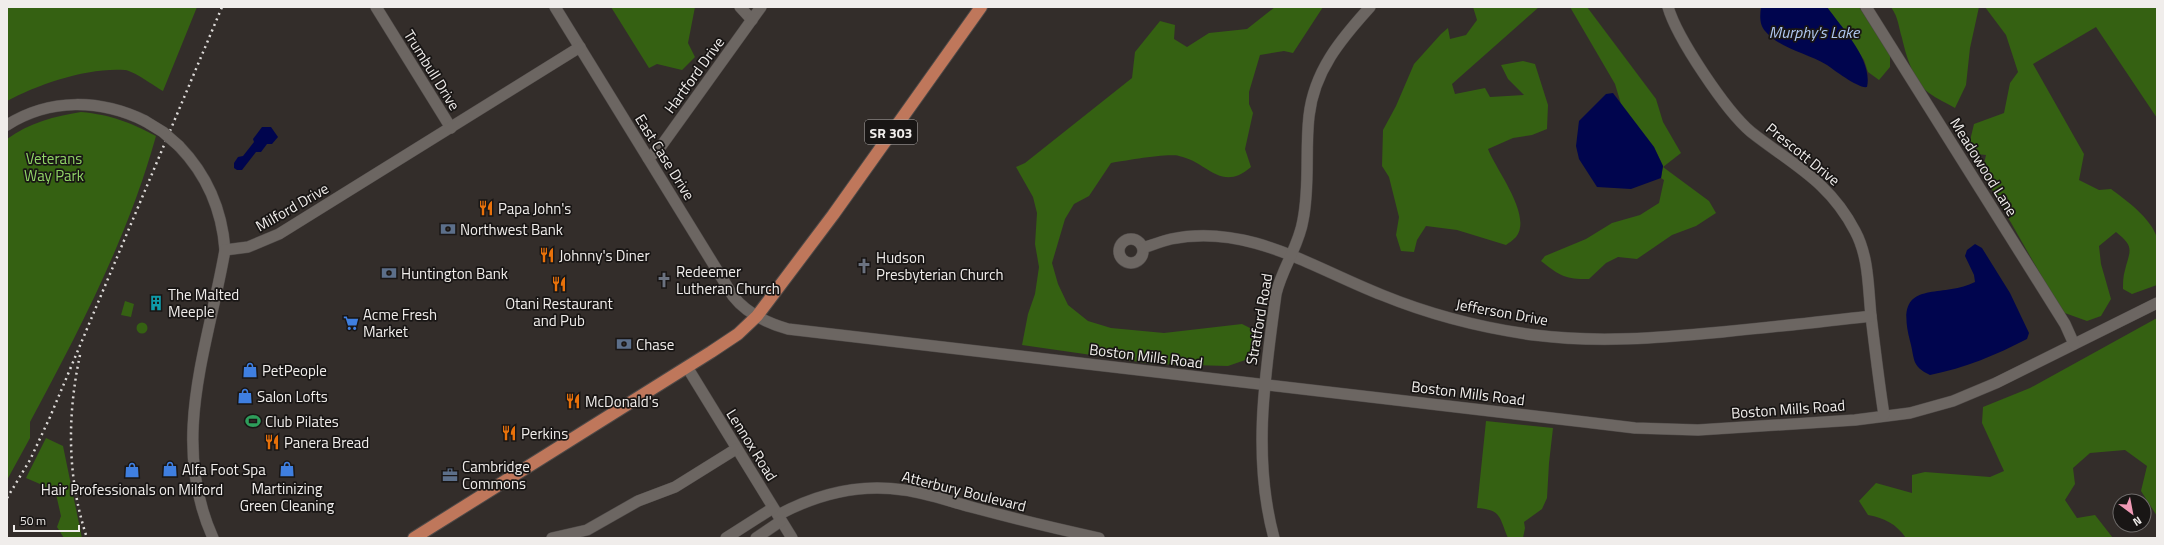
<svg xmlns="http://www.w3.org/2000/svg" width="2164" height="545" viewBox="0 0 2164 545" font-family="'Titillium Web',sans-serif">
<rect width="100%" height="100%" fill="#332d2a"/>
<g fill="#356112">
<path d="M7,7H197L163,91C154,86 134,71 125,70C89,67 38,84 7,101Z"/>
<path d="M611,7H695L688,43L695,57L682,70L657,64L649,68Z"/>
<path d="M1275,7H1323L1293,53L1284,51L1260,55L1249,92V104L1253,113L1245,149L1251,167C1221,193 1208,162 1179,156C1167,153 1124,161 1111,163L1089,196L1074,204L1065,219L1052,263L1058,284L1068,305L1088,321L1111,328L1164,333L1242,324L1250,328L1256,347L1254,357L1228,366L1154,364L1022,345L1028,314L1035,294L1039,267L1035,244L1037,213L1033,197L1016,167L1025,163L1132,78L1135,52L1160,21L1175,25L1174,39L1187,47L1209,33L1247,29Z"/>
<path d="M1473,7H1539L1452,84L1455,94L1485,88L1490,97L1524,95L1508,79L1501,65L1523,61L1535,64L1548,105L1547,129L1532,135L1513,138L1488,149C1496,170 1533,216 1516,237C1513,240 1509,243 1506,245L1457,230L1426,226L1417,240L1414,252L1401,251L1396,235L1399,217L1389,177L1382,166L1383,130L1396,106L1414,64L1441,34L1448,28L1450,39L1466,35L1477,20Z"/>
<path d="M1570,7H1587L1656,99L1663,122L1681,153L1663,167L1709,201L1716,213L1696,226L1672,235L1637,259L1618,257L1606,263L1589,279C1566,280 1559,275 1541,261L1545,256L1586,239L1612,223L1640,215L1659,203L1664,180L1661,178L1663,166L1654,147L1621,104L1615,84Z"/>
<path d="M1827,7H1859L1890,54V67L1879,80L1868,72L1864,60L1850,39Z"/>
<path d="M1891,7H1979L1970,48L1966,85L1955,108C1947,103 1937,99 1929,93C1914,82 1906,56 1902,38C1898,25 1899,19 1891,7Z"/>
<path d="M1985,7H2157V118L2096,27L2033,64L2084,154L2079,180L2099,190L2111,189C2126,200 2152,219 2157,238C2160,250 2157,272 2157,285L2132,294L2123,289C2123,283 2123,276 2125,270C2130,250 2135,247 2116,232L2099,246L2101,264L2111,299L2101,316L2087,321L2062,312L1982,172L1986,155L1967,153L1974,124L2004,113L2010,83L2018,72L2006,35Z"/>
<path d="M81,112C112,115 129,122 156,136C128,237 79,331 30,422V438L7,480V139C29,123 55,116 81,112Z"/>
<path d="M125,301L134,304L131,317L121,315Z"/>
<path d="M2157,318V516L2141,491L2147,466L2125,450L2090,453L2073,468L2075,484L2065,500L2077,518L2095,515L2113,538H1906C1896,524 1885,518 1868,515L1859,501L1876,483L1912,493V475L1925,472L1990,477L2004,471L1982,423L1983,407L2030,388Z"/>
<circle cx="142" cy="328" r="5.5"/>
<path d="M1486,421L1553,428L1549,463L1547,498L1542,509L1524,522L1525,528L1523,538H1508C1499,517 1502,510 1477,508Z"/>
<path d="M46,438L63,446L82,538H64L57,527L61,516L56,494L40,484L26,478Z"/>
</g>
<g fill="#00054e">
<path d="M1761,7H1827C1842,28 1873,60 1867,87C1859,89 1834,70 1827,65C1807,53 1780,49 1765,31C1759,24 1760,15 1761,7Z"/>
<path d="M1613,93L1654,147L1663,166L1661,178L1631,189L1597,187L1579,159L1576,146L1579,121L1606,94Z"/>
<path d="M262,127H271L278,137L272,144H267L261,152H256L242,170H237L234,168V163L238,157L243,156L254,142L253,139Z"/>
<path d="M1975,244L1982,248L2010,293L2029,333L2027,339C1996,355 1965,368 1930,375C1911,366 1915,359 1910,341C1893,276 1940,300 1975,282L1974,275L1965,256L1967,250Z"/>
</g>
<g fill="none" stroke-linecap="round" stroke-linejoin="round">
<g stroke="#4e4947" stroke-width="12">
<g id="minor">
<path d="M376,7L451,128"/>
<path d="M555,7L733,296C747,314 767,323 788,329L1585,422L1635,428L1698,430L1855,420L1910,413L1953,401L1996,383L2157,303"/>
<path d="M740,7L752,20"/>
<path d="M1668,7C1677,38 1726,111 1751,132C1793,165 1829,181 1855,231C1869,257 1868,287 1871,316C1875,349 1879,383 1884,415"/>
<path d="M1866,7L2065,324L2074,344"/>
<path d="M7,125C50,98 100,99 145,121"/>
<path d="M179,146C207,175 222,210 225,250"/>
<path d="M648,158L659,149L761,7"/>
<circle cx="1131" cy="251" r="12"/>
<path d="M1143,248C1152,245 1162,241 1171,239C1248,223 1313,268 1382,295C1431,315 1482,328 1534,335C1597,343 1659,338 1722,332C1772,327 1821,322 1871,316"/>
<path d="M687,367L792,538"/>
<path d="M778,515C817,494 859,483 904,490C928,493 951,502 975,508C1016,519 1058,529 1099,538"/>
<path d="M213,538C169,440 208,348 225,250L248,247L279,234L580,47"/>
<path d="M552,538L587,530L638,501L675,487L736,449"/>
<path d="M726,538L773,508"/>
<path d="M756,538L781,521"/>
<path d="M1274,538C1252,457 1265,375 1276,294C1282,268 1299,246 1303,220C1310,185 1305,151 1309,116C1314,71 1341,39 1370,7"/>
</g>
</g>
<g stroke="#4e4947" stroke-width="14">
<path id="major" d="M414,538L711,352L738,334L757,316L833,215L981,7"/>
</g>
<use href="#minor" stroke="#6c6662" stroke-width="11"/>
<use href="#major" stroke="#bf775b" stroke-width="12"/>
<g stroke="#dddad8" stroke-width="2.5" stroke-dasharray="2 4" stroke-linecap="butt">
<path d="M80,355C67,416 67,478 87,538"/>
<path d="M7,498L30,460L50,417L222,7"/>
</g>
<g stroke="#4e4947" stroke-width="12" stroke-linecap="butt">
<path id="minor-bridge" d="M145,121L163,132L179,146"/>
</g>
<use href="#minor-bridge" stroke="#6c6662" stroke-width="11"/>
</g>
<defs>
<g id="restaurant-bare" transform="scale(1.2)"><path d="M-5-6h1v4h1v-4h1v4h1v-4h1v5L-1.5 .5V6h-2V.5L-5-1ZM5-6V6H3V1.5H1.5Q1.5-4 5-6Z" fill="#e8710a" stroke="#191615" stroke-width="2.5" paint-order="stroke"/></g>
<g id="bank-bare" transform="scale(1.2)"><path d="M-6-4H6V4H-6ZM0-2.3a2.3 2.3 0 1 0 0 4.6a2.3 2.3 0 1 0 0-4.6Z" fill="#5c6f8a" stroke="#191615" stroke-width="2.5" paint-order="stroke"/></g>
<g id="church-bare" transform="scale(1.2)"><path d="M-1.2-6h2.4v3.5h3.3v2.4h-3.3V6h-2.4V-.1h-3.3v-2.4h3.3Z" fill="#6b7280" stroke="#191615" stroke-width="2.5" paint-order="stroke"/></g>
<g id="building-bare" transform="scale(1.2)"><path d="M-4-6H4V6H1V3H-1V6H-4ZM-2.5-4.3h1.7v1.8h-1.7ZM.8-4.3h1.7v1.8H.8ZM-2.5-1h1.7V.8h-1.7ZM.8-1h1.7V.8H.8Z" fill="#0f9aa8" stroke="#191615" stroke-width="2.5" paint-order="stroke"/></g>
<g id="supermarket-bare" transform="scale(1.2)"><path d="M-6-5.5h2.5l.6 2H6L4.5 2H-2.5L-4.4-4H-6ZM-1.5 3.2a1.3 1.3 0 1 0 .1 0ZM3 3.2a1.3 1.3 0 1 0 .1 0Z" fill="#3f7fe0" stroke="#191615" stroke-width="2.5" paint-order="stroke"/></g>
<g id="shop-bare" transform="scale(1.2)"><path d="M-5-2.5h2.3a2.7 3.5 0 0 1 5.4 0H5L5.5 6h-11ZM-1.5-2.5h3a1.5 2.3 0 0 0-3 0Z" fill="#3f7fe0" stroke="#191615" stroke-width="2.5" paint-order="stroke"/></g>
<g id="stadium-bare" transform="scale(1.2)"><path d="M0-5a6.5 5 0 1 0 0 10a6.5 5 0 1 0 0-10ZM-3.5-1.8h7v3.6h-7Z" fill="#2e9e5b" stroke="#191615" stroke-width="2.5" paint-order="stroke"/></g>
<g id="office-bare" transform="scale(1.2)"><path d="M-6-3h4V-5.5h4V-3h4V5H-6ZM-1-4.5V-3h2v-1.5ZM-6 0V1H6V0Z" fill="#5c6f8a" stroke="#191615" stroke-width="2.5" paint-order="stroke"/></g>
</defs>
<g fill-rule="evenodd">
<use href="#restaurant-bare" x="486" y="208"/>
<use href="#bank-bare" x="448" y="229"/>
<use href="#restaurant-bare" x="547" y="255"/>
<use href="#church-bare" x="864" y="266"/>
<use href="#bank-bare" x="389" y="273"/>
<use href="#church-bare" x="664" y="280"/>
<use href="#restaurant-bare" x="559" y="284"/>
<use href="#building-bare" x="156" y="303"/>
<use href="#supermarket-bare" x="351" y="323"/>
<use href="#bank-bare" x="624" y="344"/>
<use href="#shop-bare" x="250" y="370"/>
<use href="#shop-bare" x="245" y="396"/>
<use href="#restaurant-bare" x="573" y="401"/>
<use href="#stadium-bare" x="253" y="421"/>
<use href="#restaurant-bare" x="509" y="433"/>
<use href="#restaurant-bare" x="272" y="442"/>
<use href="#shop-bare" x="170" y="469"/>
<use href="#shop-bare" x="287" y="469"/>
<use href="#shop-bare" x="132" y="470"/>
<use href="#office-bare" x="450" y="475"/>
</g>
<g text-anchor="middle" dominant-baseline="central" stroke-width="3.5" stroke-linejoin="round" paint-order="stroke">
<rect fill="#191615" stroke="#b0acab" stroke-width="1" x="865" y="120" width="52" height="24" rx="3"/>
<g font-size="14" font-weight="bold" fill="#f0edeb">
<text x="891" y="132">SR 303</text>
</g>
<g font-size="15" fill="#f0edeb" stroke="#191615">
<text transform="translate(432 70) rotate(58)">Trumbull Drive</text>
<text transform="translate(694 75) rotate(-54)">Hartford Drive</text>
<text transform="translate(1803 154) rotate(39)">Prescott Drive</text>
<text transform="translate(665 157) rotate(58)">East Case Drive</text>
<text transform="translate(1984 167) rotate(58)">Meadowood Lane</text>
<text transform="translate(292 207) rotate(-30)">Milford Drive</text>
<text transform="translate(1502 312) rotate(10)">Jefferson Drive</text>
<text transform="translate(1259 319) rotate(-80)">Stratford Road</text>
<text transform="translate(1146 356) rotate(7)">Boston Mills Road</text>
<text transform="translate(1468 393) rotate(7)">Boston Mills Road</text>
<text transform="translate(1788 409) rotate(-4)">Boston Mills Road</text>
<text transform="translate(752 445) rotate(58)">Lennox Road</text>
<text transform="translate(964 491) rotate(14)">Atterbury Boulevard</text>
</g>
<g font-size="15" fill="#91d567" stroke="#191615">
<text x="54" y="158">Veterans<tspan x="54" dy="17">Way Park</tspan></text>
</g>
<g font-size="15" fill="#f0edeb" stroke="#191615" text-anchor="start">
<text x="498" y="208">Papa John's</text>
<text x="460" y="229">Northwest Bank</text>
<text x="559" y="255">Johnny's Diner</text>
<text x="876" y="257">Hudson<tspan x="876" dy="17">Presbyterian Church</tspan></text>
<text x="676" y="271">Redeemer<tspan x="676" dy="17">Lutheran Church</tspan></text>
<text x="401" y="273">Huntington Bank</text>
<text x="168" y="294">The Malted<tspan x="168" dy="17">Meeple</tspan></text>
<text x="559" y="303" text-anchor="middle">Otani Restaurant<tspan x="559" dy="17">and Pub</tspan></text>
<text x="363" y="314">Acme Fresh<tspan x="363" dy="17">Market</tspan></text>
<text x="636" y="344">Chase</text>
<text x="262" y="370">PetPeople</text>
<text x="257" y="396">Salon Lofts</text>
<text x="585" y="401">McDonald's</text>
<text x="265" y="421">Club Pilates</text>
<text x="521" y="433">Perkins</text>
<text x="284" y="442">Panera Bread</text>
<text x="462" y="466">Cambridge<tspan x="462" dy="17">Commons</tspan></text>
<text x="182" y="469">Alfa Foot Spa</text>
<text x="287" y="488" text-anchor="middle">Martinizing<tspan x="287" dy="17">Green Cleaning</tspan></text>
<text x="132" y="489" text-anchor="middle">Hair Professionals on Milford</text>
</g>
<g font-size="16" font-style="italic" fill="#b0c8f1" stroke="#191615">
<text x="1814" y="32">Murphy's Lake</text>
</g>
</g>
<rect width="2164" height="545" fill="none" stroke="#f0edeb" stroke-width="16"/>
<g transform="translate(2132 513) rotate(148)"><circle r="19" fill="#191615" stroke="#6f6c6b"/>
<path d="M0-3L7 15L0 10L-7 15Z" fill="#f09ab6"/>
<text y="-6" font-size="11" font-weight="bold" text-anchor="middle" fill="#f0edeb">N</text>
</g>
<path d="M14 525v6h65v-6" fill="none" stroke="#f0edeb" stroke-width="2"/>
<text x="20" y="525" font-size="12" fill="#f0edeb" stroke="#191615" stroke-width="3" paint-order="stroke">50 m</text>
</svg>
